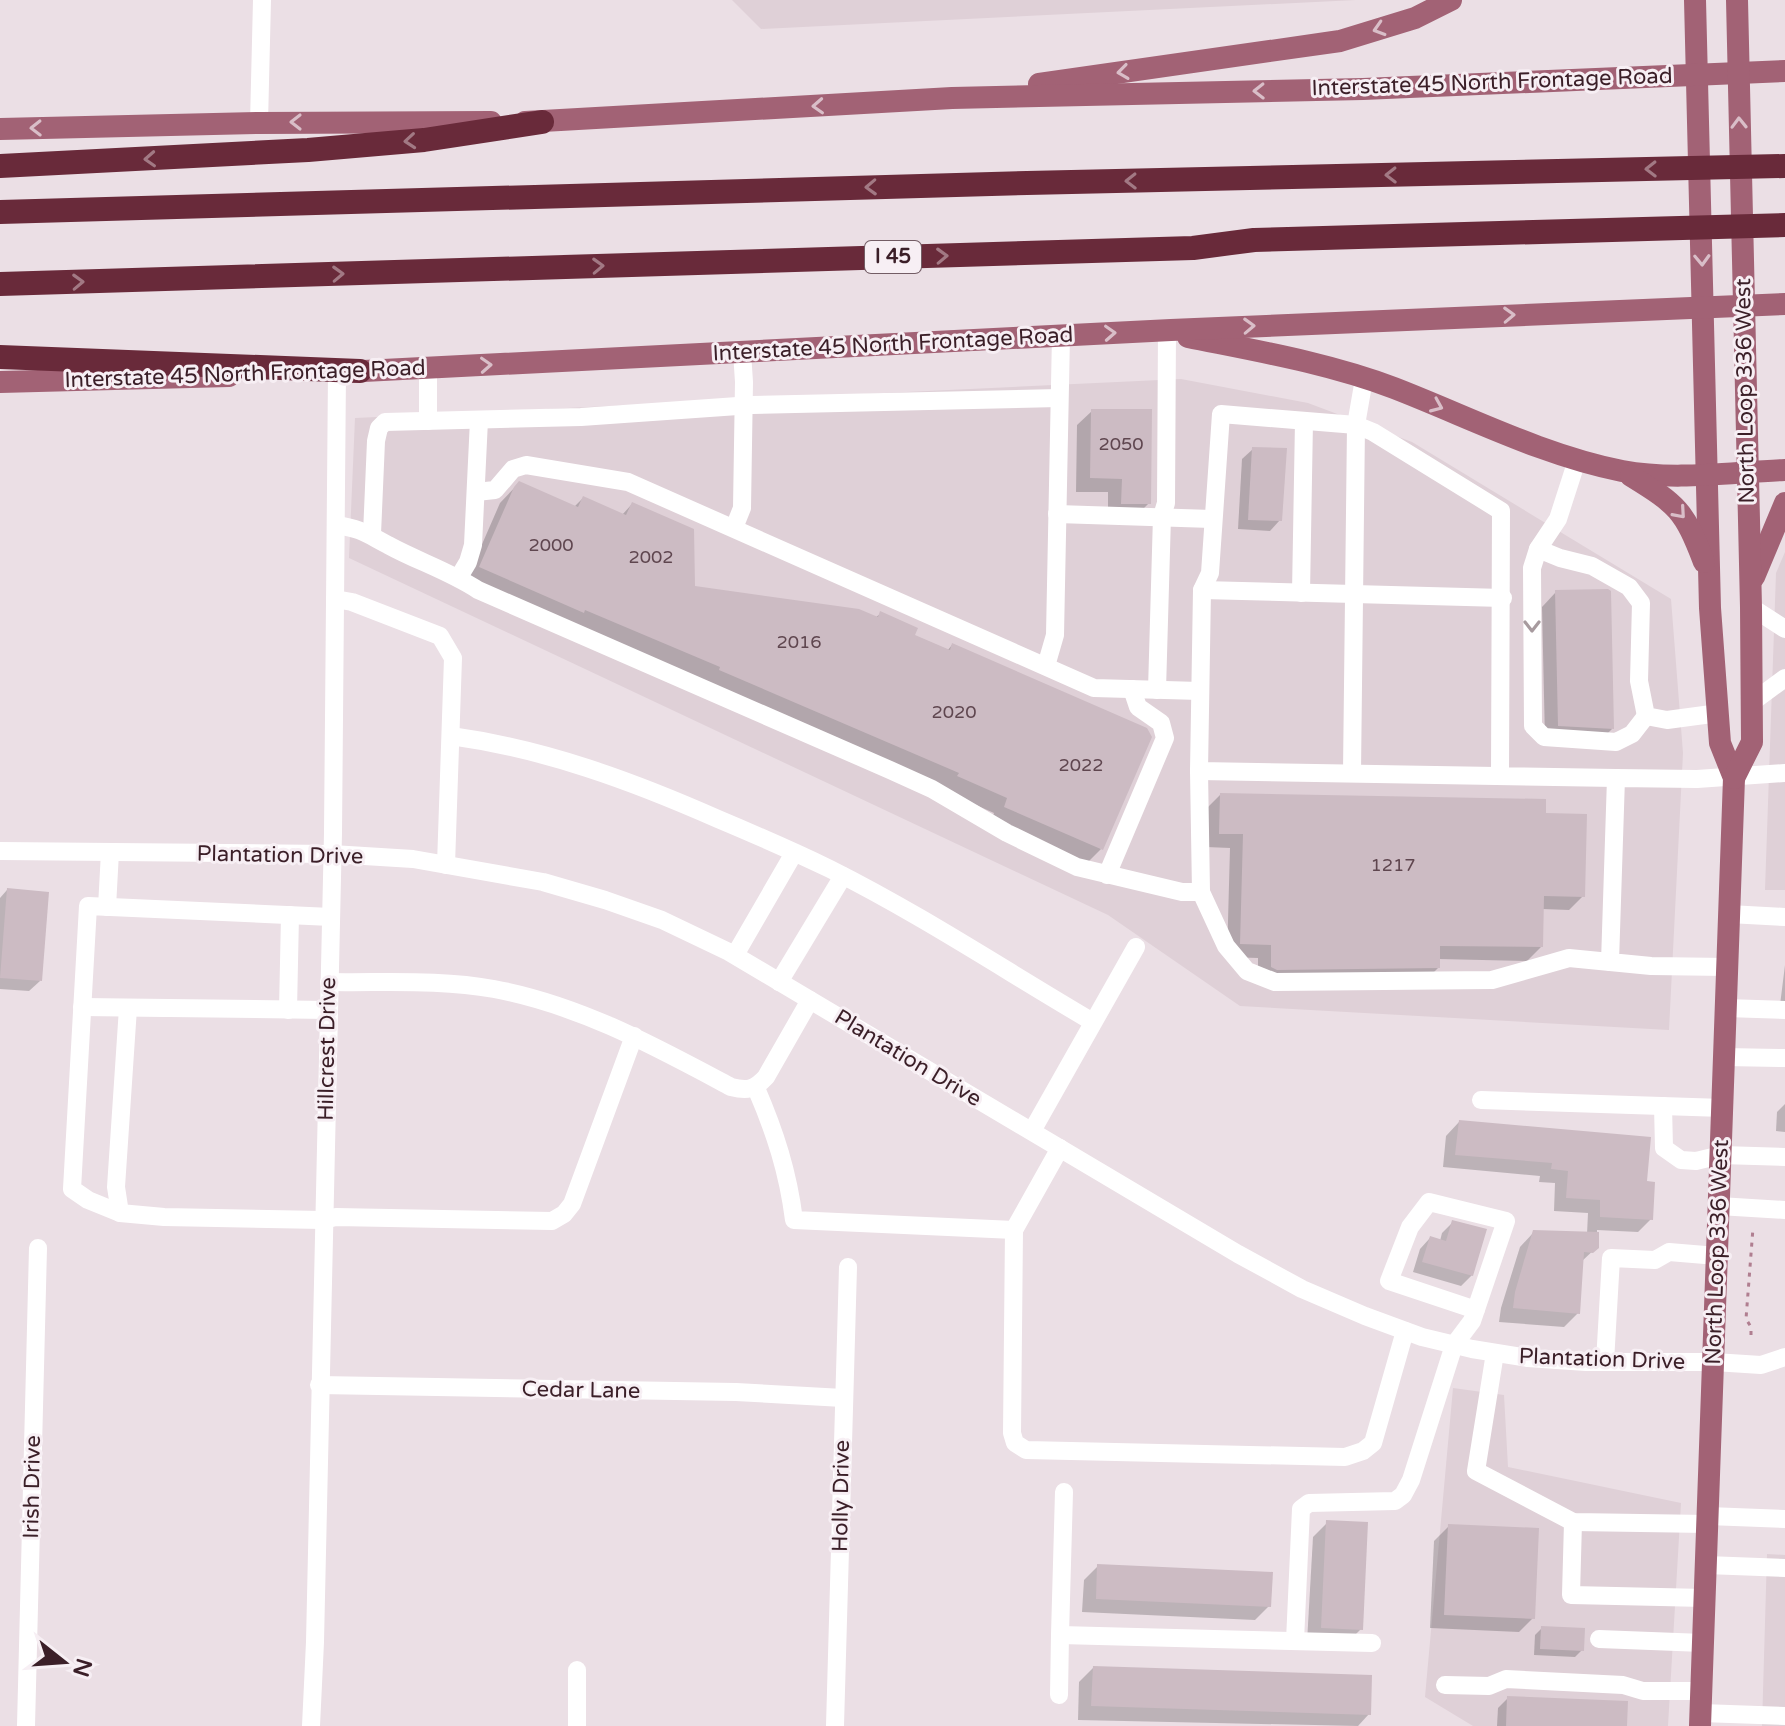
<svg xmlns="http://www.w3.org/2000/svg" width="1785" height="1726" viewBox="0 0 1785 1726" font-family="'Varela Round',sans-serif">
<rect width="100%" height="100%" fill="#ebdfe5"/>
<g fill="#dfd0d7">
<path d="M732,0H1356L761,29Z"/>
<path d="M1181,379L1308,403L1412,442L1671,599L1683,753L1669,1030L1240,1006L1108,915L349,558L355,418Z"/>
<path d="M1785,552V890H1765L1776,573Z"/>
<path d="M1453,1388L1504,1395L1508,1467L1681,1503L1668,1726H1473L1425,1697Z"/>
<path d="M1767,1554L1785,1555V1726H1762Z"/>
</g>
<g fill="#0003">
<path d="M1092,411L1149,503L1135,517H1108V492H1076L1077,425Z"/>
<path d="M1253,449L1280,520L1270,531L1238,529L1242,459Z"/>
<path d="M519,483L574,507L583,498L622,515L632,504L693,588L875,618L880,614L912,636L947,651L952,645L1101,849L1087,863L991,821L994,813L466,581L500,503Z"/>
<path d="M1556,592L1612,729L1598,743L1545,740L1542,607Z"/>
<path d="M1220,795L1583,896L1569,910L1542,909L1541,947L1527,961L1438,959V968L1424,982L1258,981V958L1227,957L1230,848L1206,847V809Z"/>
<path d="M7,890L40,981L29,991L0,989V898Z"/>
<path d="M1785,965V1006L1780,1005Z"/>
<path d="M1785,1104V1132L1776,1131L1777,1112Z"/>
<path d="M1459,1122L1645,1183L1651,1219L1638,1232L1597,1230V1247L1581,1262L1578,1313L1564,1327L1499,1322L1501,1308L1520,1247L1534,1232L1587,1234L1588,1213L1554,1211L1555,1183L1539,1182L1540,1176L1443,1167L1446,1136Z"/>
<path d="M1453,1222L1472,1275L1461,1286L1413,1272L1420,1249L1430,1238L1440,1241L1442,1233Z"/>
<path d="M1327,1523L1361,1629L1347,1643L1307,1642L1313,1537Z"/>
<path d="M1449,1526L1533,1618L1519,1632L1430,1628L1434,1541Z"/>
<path d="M1098,1566L1269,1606L1255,1620L1082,1612L1084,1580Z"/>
<path d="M1542,1628L1582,1650L1575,1657L1534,1655L1535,1635Z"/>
<path d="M1093,1668L1369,1714L1358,1726L1078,1720L1079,1682Z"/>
<path d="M1508,1698L1625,1726H1497L1498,1708Z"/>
</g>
<g fill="#ccbbc3">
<path d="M1091,409H1152L1151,504H1121L1122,479L1090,478Z"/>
<path d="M1252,447L1287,448L1282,521L1248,520Z"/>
<path d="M519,481L578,507L583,496L626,515L632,502L694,529L695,586L859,609L878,617L880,611L918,628L915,635L950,650L952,643L1147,728L1152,737L1103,850L1004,807L1007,798L957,776L959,773L719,670L720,667L585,610L584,613L479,567L514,487Z"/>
<path d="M1608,589L1611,591L1614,729L1558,726L1555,590Z"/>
<path d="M1220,793L1546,799V813L1587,814L1585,897L1544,896L1543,947L1440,946V968L1277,970L1271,967V945L1240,944L1243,834H1219Z"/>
<path d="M7,888L49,892L42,981L0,978Z"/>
<path d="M1459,1120L1651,1137L1647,1181L1655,1182L1653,1220L1600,1217V1200L1566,1198L1568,1171L1551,1169L1552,1163L1455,1155Z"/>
<path d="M1452,1220L1487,1229L1473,1276L1422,1262L1430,1236L1446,1241Z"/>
<path d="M1533,1230L1599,1232V1248L1593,1253L1584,1252L1580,1314L1513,1308L1515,1292Z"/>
<path d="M1326,1520L1368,1522L1363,1630L1321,1628Z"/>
<path d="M1448,1524L1539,1528L1535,1619L1444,1615Z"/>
<path d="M1097,1564L1273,1572L1271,1607L1096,1599Z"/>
<path d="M1541,1626L1585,1628L1584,1651L1540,1649Z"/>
<path d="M1093,1666L1372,1675L1371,1715L1091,1706Z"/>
<path d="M1507,1696L1628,1701L1627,1726H1506Z"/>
</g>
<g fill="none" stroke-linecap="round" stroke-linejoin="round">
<path stroke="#b07e90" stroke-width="3" stroke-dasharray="4 6" stroke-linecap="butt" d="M1751,1335V1327L1746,1319L1753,1228"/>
<g stroke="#fff" stroke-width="18">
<path d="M259,123L262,0"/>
<path d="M428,368V421"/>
<path d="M1577,460L1558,519L1538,549L1560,558L1592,566L1629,587L1641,603L1639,681L1646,716L1667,720L1719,713"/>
<path d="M476,492L495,490L513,469L526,465L628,482L1094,688L1200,691"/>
<path d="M1057,514L1212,519"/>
<path d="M336,525C362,529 365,533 388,545C417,561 449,571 478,590L890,770L932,789L1007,833L1077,867L1182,892H1201"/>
<path d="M734,528L742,508L744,382L742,352"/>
<path d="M372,534L376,441L379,428L385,422L581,417L752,405L1059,398"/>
<path d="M1538,549L1532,568L1533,726L1544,737L1616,742L1632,734L1646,716"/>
<path d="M459,577L468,562L473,545L479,420"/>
<path d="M1202,590L1503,598"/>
<path d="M1301,593L1304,421"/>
<path d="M335,599L352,602L440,636L453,658L446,865"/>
<path d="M1751,607L1785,629"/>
<path d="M1046,666L1055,635L1061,335"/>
<path d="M1157,690L1162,516L1166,503L1167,330"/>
<path d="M1751,703L1785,678"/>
<path d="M451,736C545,749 632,781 718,819C756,835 793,851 830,869C920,914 1006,971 1093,1022"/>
<path d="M1199,771L1201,892L1226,946L1247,971L1275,982L1492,980L1569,958L1610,962"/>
<path d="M1352,773L1356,425L1364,379"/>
<path d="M1500,776L1501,511L1373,432L1356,425L1221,414L1210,573L1202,590L1199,771L1616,778"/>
<path d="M0,851L332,854L413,859L543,882L605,900L662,920L729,952L1238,1254L1302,1289L1365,1316L1422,1337L1472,1349L1528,1358L1586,1362H1714L1761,1365L1785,1357"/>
<path d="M1107,875L1165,738L1161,723L1138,707L1132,689"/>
<path d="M107,907L110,852"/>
<path d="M1729,914L1785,917"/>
<path d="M735,955L794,853"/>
<path d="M1727,967L1651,966L1610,962L1616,778L1697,779L1785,773"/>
<path d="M329,982C384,983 440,979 494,989C580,1005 654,1046 731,1087C747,1091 754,1090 766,1077L810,1000"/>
<path d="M779,982L843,876"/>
<path d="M82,1007L329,1010"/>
<path d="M128,1008L116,1187L120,1213L164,1217L323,1220L336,1217L552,1221L564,1214L572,1204L634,1036"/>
<path d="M1726,1008L1785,1010"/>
<path d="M288,1010L290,915"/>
<path d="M1724,1057L1785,1058"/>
<path d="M756,1088C775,1132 788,1172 794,1220L1014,1230"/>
<path d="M1481,1100L1723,1108"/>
<path d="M1663,1106L1664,1148L1681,1160L1696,1161L1721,1155L1785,1157"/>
<path d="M1032,1131L1136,947"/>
<path d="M1060,1148L1014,1230L1012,1433L1015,1443L1026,1450L1345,1457L1363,1451L1373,1443L1405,1331"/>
<path d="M1719,1206L1785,1210"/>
<path d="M120,1213L88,1200L72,1189L88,906L331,917"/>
<path d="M1495,1353L1476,1471L1573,1522L1708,1524"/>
<path d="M1605,1362L1611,1258L1655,1260L1669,1252L1717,1256"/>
<path d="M319,1385L736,1392L843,1398"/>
<path d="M1064,1492L1060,1635L1372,1643"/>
<path d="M1708,1516L1785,1519"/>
<path d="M1573,1522L1571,1595L1705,1598"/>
<path d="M1706,1565L1785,1568"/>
<path d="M1599,1639L1703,1643"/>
<path d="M1295,1641L1301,1509L1309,1503L1395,1501L1403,1495L1411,1480L1454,1345L1472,1321L1506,1221L1429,1202L1410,1227L1389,1281L1476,1310"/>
<path d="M577,1670V1726"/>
<path d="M1445,1685L1489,1686L1506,1679L1623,1685L1643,1691H1701"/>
<path d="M1059,1695L1060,1635"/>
<path d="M1701,1713L1785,1716"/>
<path d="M26,1726L38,1248"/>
<path d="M311,1726L315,1642L333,833L337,372"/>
<path d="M835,1726L848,1267"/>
</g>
<g stroke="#a26275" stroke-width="22">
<path d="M1695,0L1710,608L1720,743L1734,778L1700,1726"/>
<path d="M1039,84L1340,41L1415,18L1451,0"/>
<path d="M525,122L952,98L1363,89L1785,71"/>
<path d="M0,129L259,123L491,122"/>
<path d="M1188,337C1257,351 1328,363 1394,388C1469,417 1542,455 1622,471C1675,481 1731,472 1785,470"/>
<path d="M344,372L1171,330L1785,304"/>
<path d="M0,382L229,376"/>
<path d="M1631,476C1678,505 1684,510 1704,562"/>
<path d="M1754,577L1785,503"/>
<path d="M1734,778L1752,742L1751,607L1737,0"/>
</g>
<g stroke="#692a3a" stroke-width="24">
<path d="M0,166L308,150L424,140L542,122"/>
<path d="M0,212L1027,183L1785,166"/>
<path d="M0,284L1193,248L1254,240L1785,225"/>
<path d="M0,357L360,371"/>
</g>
</g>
<defs><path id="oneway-chevron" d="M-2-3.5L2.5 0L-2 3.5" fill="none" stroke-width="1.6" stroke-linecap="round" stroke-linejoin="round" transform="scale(2)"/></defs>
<g stroke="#d9bec8">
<use href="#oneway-chevron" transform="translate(1379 29) rotate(163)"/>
<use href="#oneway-chevron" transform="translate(1123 72) rotate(172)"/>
<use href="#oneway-chevron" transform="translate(1259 91) rotate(179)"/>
<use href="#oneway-chevron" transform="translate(818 106) rotate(177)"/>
<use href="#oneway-chevron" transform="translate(296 122) rotate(180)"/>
<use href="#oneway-chevron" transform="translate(1739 123) rotate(-91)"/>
<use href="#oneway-chevron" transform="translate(36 128) rotate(179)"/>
<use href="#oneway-chevron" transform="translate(1702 260) rotate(88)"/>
<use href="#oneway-chevron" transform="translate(1509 315) rotate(-2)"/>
<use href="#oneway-chevron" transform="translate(1249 326) rotate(-2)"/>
<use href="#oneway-chevron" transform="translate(1110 333) rotate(-3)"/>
<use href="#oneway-chevron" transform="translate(486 365) rotate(-3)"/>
<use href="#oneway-chevron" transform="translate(1437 406) rotate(23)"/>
<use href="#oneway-chevron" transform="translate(1680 513) rotate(49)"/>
</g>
<g stroke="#a27984">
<use href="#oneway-chevron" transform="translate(410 141) rotate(175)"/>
<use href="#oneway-chevron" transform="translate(150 159) rotate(177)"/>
<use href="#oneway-chevron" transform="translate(1651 169) rotate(179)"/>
<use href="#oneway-chevron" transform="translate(1391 175) rotate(179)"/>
<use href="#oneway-chevron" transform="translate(1131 181) rotate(179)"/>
<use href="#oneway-chevron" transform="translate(871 187) rotate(178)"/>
<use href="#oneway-chevron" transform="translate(942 256) rotate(-2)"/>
<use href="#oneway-chevron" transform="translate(598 266) rotate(-2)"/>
<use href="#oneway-chevron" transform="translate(338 274) rotate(-2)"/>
<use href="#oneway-chevron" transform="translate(78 282) rotate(-2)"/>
</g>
<use stroke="#a79a9e" href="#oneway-chevron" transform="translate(1532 626) rotate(90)"/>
<g text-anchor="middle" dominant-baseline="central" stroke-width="6" stroke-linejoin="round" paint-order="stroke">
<g font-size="18" fill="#5f464f">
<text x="1121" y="444">2050</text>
<text x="551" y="545">2000</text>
<text x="651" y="557">2002</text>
<text x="799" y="642">2016</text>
<text x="954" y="712">2020</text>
<text x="1081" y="765">2022</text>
<text x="1393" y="865">1217</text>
</g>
<rect fill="#f7eff4" stroke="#735d65" stroke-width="2" x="865" y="241" width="56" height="32" rx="6"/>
<g font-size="20" font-weight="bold" fill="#3b1f28">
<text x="893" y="257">I 45</text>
</g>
<g font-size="22" fill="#3b1f28" stroke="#f7eff4">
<text transform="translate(1492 82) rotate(-2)">Interstate 45 North Frontage Road</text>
<text transform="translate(893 344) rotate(-3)">Interstate 45 North Frontage Road</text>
<text transform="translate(245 374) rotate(-2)">Interstate 45 North Frontage Road</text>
<text transform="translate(1745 391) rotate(-91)">North Loop 336 West</text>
<text transform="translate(280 855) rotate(1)">Plantation Drive</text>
<text transform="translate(327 1049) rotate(-89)">Hillcrest Drive</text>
<text transform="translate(908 1058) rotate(31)">Plantation Drive</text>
<text transform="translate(1717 1252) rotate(-88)">North Loop 336 West</text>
<text transform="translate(1602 1359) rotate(2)">Plantation Drive</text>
<text transform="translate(581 1390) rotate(1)">Cedar Lane</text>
<text transform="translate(32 1487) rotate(-89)">Irish Drive</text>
<text transform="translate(841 1496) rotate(-89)">Holly Drive</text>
</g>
</g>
<g transform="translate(64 1662) rotate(107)" stroke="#f7eff4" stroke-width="6" paint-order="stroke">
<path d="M0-6L14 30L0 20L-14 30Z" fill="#3b1f28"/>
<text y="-12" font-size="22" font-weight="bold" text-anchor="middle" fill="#3b1f28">N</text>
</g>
</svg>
